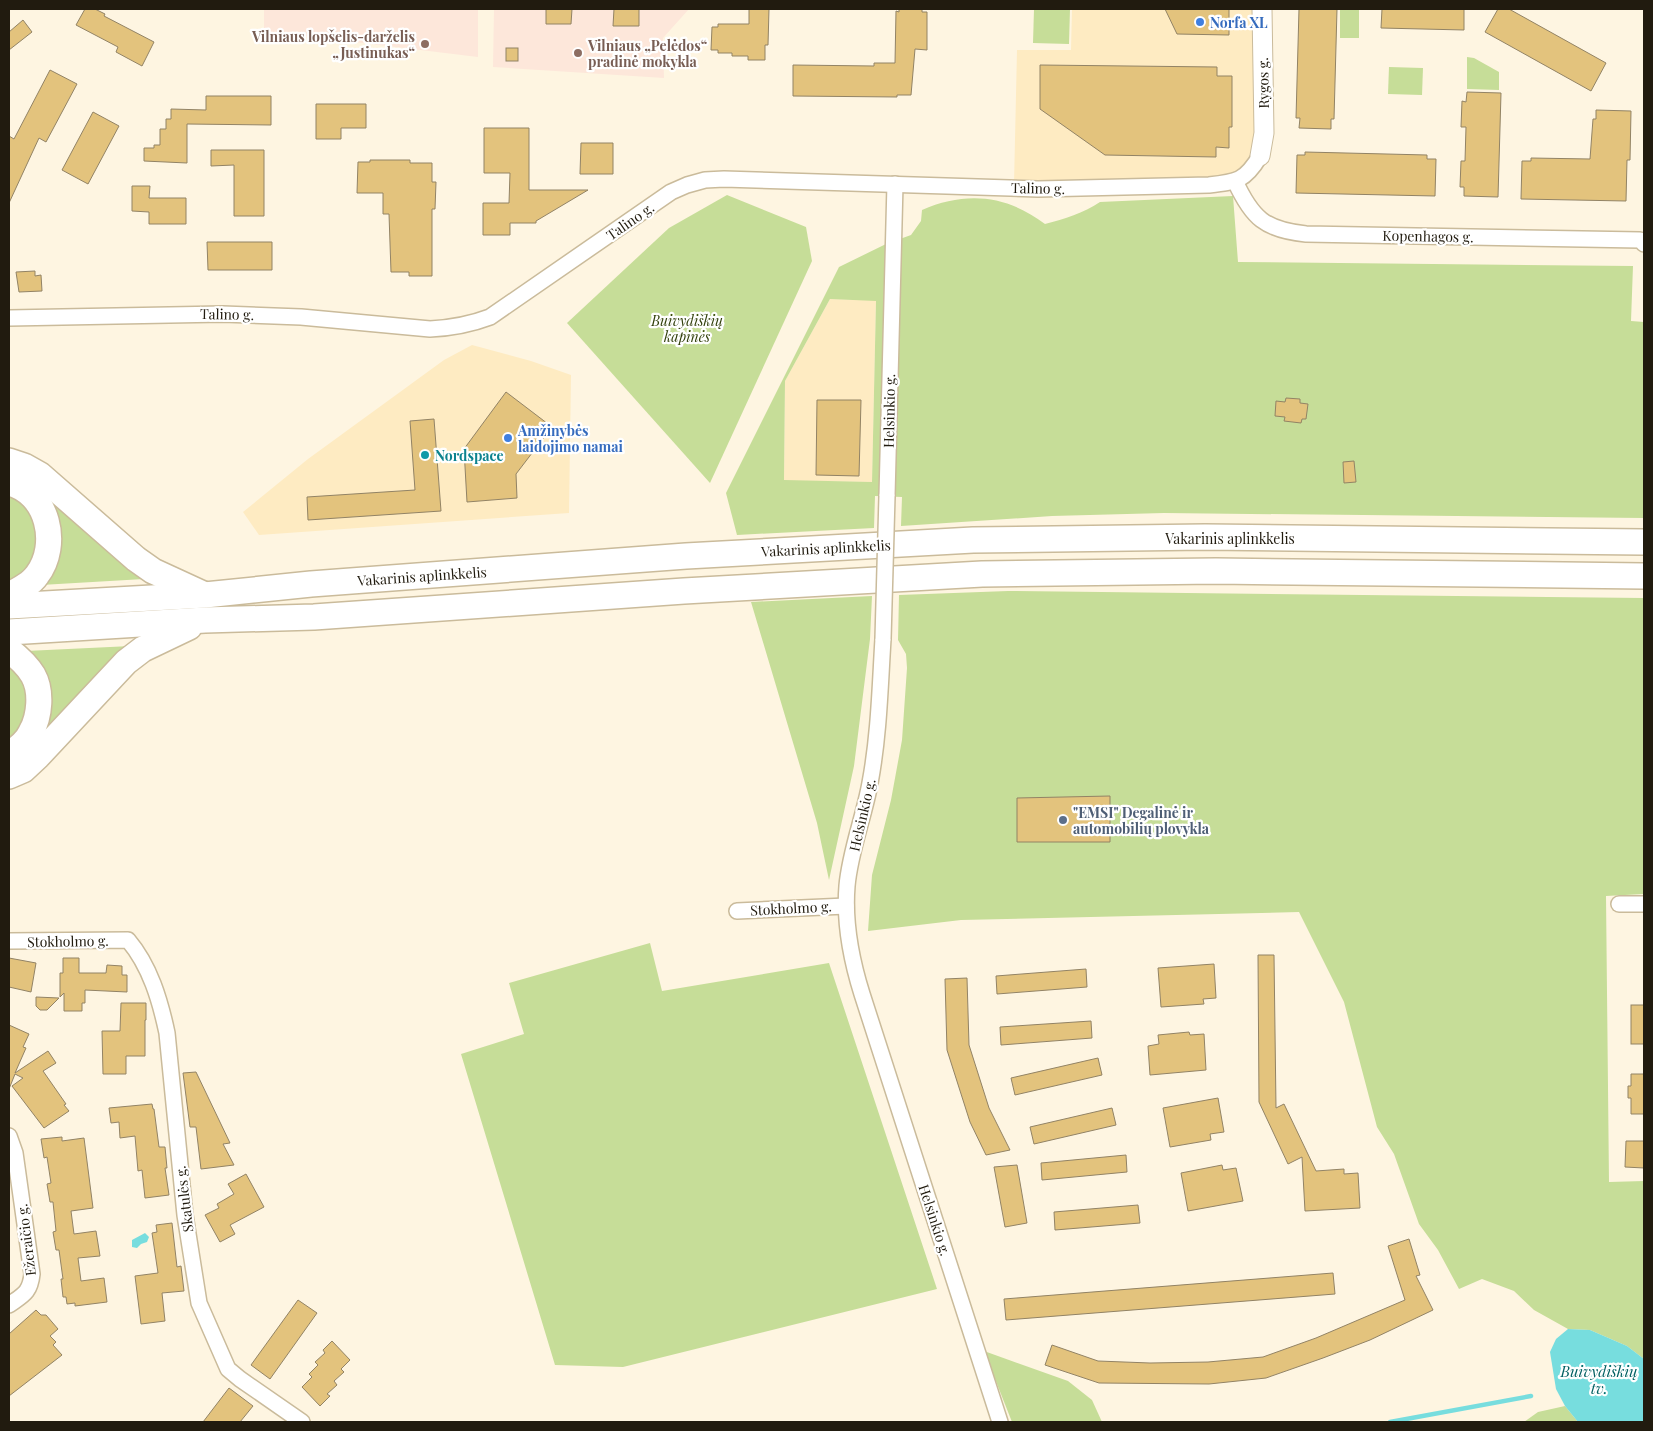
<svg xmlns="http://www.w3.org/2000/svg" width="1653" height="1431" viewBox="0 0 1653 1431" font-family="'Playfair Display',serif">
<rect width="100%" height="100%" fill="#fef5e1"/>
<g fill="#feebc2">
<path d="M1072,9H1254L1255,142L1253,153L1248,163L1241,170L1222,178L1014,184L1017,50H1071Z"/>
<path d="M830,299L876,300L872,482L784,481L785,381Z"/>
<path d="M472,345L531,361L571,375L569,513L259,535L243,512L308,459L444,360Z"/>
</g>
<g fill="#fde7da">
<path d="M264,9H478V57L264,31Z"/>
<path d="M494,9H689L663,38L664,78L493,67Z"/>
</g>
<g fill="#c6dd98" fill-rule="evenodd">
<path d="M1034,9H1070L1069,44L1033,43Z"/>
<rect x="1340" y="9" width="19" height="29"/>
<path d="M1467,57L1474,58L1499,72V90L1467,89Z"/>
<path d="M1389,67L1423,68L1422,95L1388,94Z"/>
<path d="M727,195L806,227L812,261L710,483L567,323L669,228Z"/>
<path d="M1233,196L1238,262L1633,266L1631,321L1644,322V518L1164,513L1052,516L901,526L902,497L875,496L874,528L737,535L726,493L839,267L886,244L911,235L921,221L922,210C966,191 1007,195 1045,224C1065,219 1083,213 1100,202ZM830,299L876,301L872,482L784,480L785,381Z"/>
<path d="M9,492L25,502L40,526L31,569L9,585Z"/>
<path d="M46,496L144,579L41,585L60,527L58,514Z"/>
<path d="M1008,591L1644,598V894L1606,896L1609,1182L1644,1181V1359L1627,1346L1590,1330L1568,1329L1534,1310L1514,1291L1482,1279L1459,1289L1438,1250L1419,1224L1394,1154L1377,1127L1344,1002L1299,912L961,920L868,931L872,875L891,800L902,740L907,668L906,654L898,640L899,595Z"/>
<path d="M872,596L870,639L854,766L829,880L817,823L751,602Z"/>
<path d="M131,646L39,740L26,651Z"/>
<path d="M9,664L20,676L27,690V719L9,743Z"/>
<path d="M650,943L662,991L829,963L937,1289L623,1367L555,1365L461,1054L524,1034L509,983Z"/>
<path d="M984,1351L1068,1381L1092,1400L1102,1422H1012Z"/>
<path d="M1565,1406L1578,1422H1524L1538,1412Z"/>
</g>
<g fill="#77ddde">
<path d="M145,1233L149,1237L147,1242L141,1244L137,1248L132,1247V1240Z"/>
<path d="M1568,1329L1590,1330L1627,1346L1644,1359V1422H1578L1565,1406L1556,1389L1550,1352L1556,1339Z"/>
</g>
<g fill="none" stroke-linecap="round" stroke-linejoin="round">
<path stroke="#77ddde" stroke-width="4.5" d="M1390,1422L1531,1396"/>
</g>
<g fill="#e3c37d" stroke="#928365">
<path d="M85,9H95L105,14L104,16L154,42L142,66L116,52L118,47L76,25Z"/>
<path d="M546,9H572L571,24H546Z"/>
<path d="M614,9H639V26H613Z"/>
<path d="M749,9H769L768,45H765V60H748V56H732V53H718V50H711L712,27H718V24H749Z"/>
<path d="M899,9H922V12H927V50L915,49L911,95H897V97L793,96V65L874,66V63H895L896,11L899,12Z"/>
<path d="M1165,9H1229V35L1177,34Z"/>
<path d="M1299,9H1337L1334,119H1331V129L1299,128L1300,118H1296Z"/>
<path d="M1382,9H1464V30L1381,28Z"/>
<path d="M1498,9H1509L1606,63L1591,91L1485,32Z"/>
<path d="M23,20L32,32L9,50V32Z"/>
<rect x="506" y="48" width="12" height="13"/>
<path d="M1040,65L1217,67V76H1232V127H1229V148L1216,147V157L1105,155L1040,109Z"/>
<path d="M50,70L77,84L46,142L39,138L9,203V136L14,139Z"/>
<path d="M1467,92L1501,93L1498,197L1464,196V187H1460L1461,161H1465L1466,127H1461L1462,101L1466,102Z"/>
<path d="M206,96H271V125L187,124V163L144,161V148H154V145H160V129H166V119H171V109L206,110Z"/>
<path d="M316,104H366V128H341V139H316Z"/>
<path d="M1596,110L1631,111L1630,160H1627L1626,201L1521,199L1522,161H1531V158L1590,159L1593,119H1596Z"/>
<path d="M93,112L119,126L88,184L62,170Z"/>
<path d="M484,128H529V190H588L536,221V223H510V235H483V203H509L510,173H484Z"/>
<path d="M581,143H613V174H580Z"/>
<path d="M211,150H264V216H234V165L211,166Z"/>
<path d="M1305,152L1427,155V159H1436L1435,196L1296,193L1297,155H1305Z"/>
<path d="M370,160H410V163H432V182H436L435,209H432V276H409V272H391L389,214H383V193H357L358,162H370Z"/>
<path d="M132,186H150L149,198H186V224H149V212L132,211Z"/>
<path d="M207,242H272V270H208Z"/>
<path d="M35,271V276L41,275L42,291L19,292L16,272Z"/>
<path d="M506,392L552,427L516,474L517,498L467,502L464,449Z"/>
<path d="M1286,398L1300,399V403L1308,404L1306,419H1302L1301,423L1284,421L1285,417L1275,416L1276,401L1285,402Z"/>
<path d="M817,400H861L859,476L816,475Z"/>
<path d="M434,419L441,511L308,520L307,497L415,490L410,421Z"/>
<path d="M1354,461L1356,482L1344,483L1343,462Z"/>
<path d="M1110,796V842H1017V798Z"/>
<path d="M1258,955H1274L1276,1108L1284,1104L1316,1171L1344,1169V1174L1358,1173L1360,1208L1305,1211L1302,1157L1288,1164L1259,1102Z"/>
<path d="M9,958L36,963L31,992L9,987Z"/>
<path d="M63,958H79V973H106L107,965L122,966V975H127V992L85,990V1003H82V1011H64V993L60,997V973H63Z"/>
<path d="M1214,964L1216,998L1203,999L1204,1004L1161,1007L1158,968Z"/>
<path d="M1086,969L1087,987L997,994L996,976Z"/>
<path d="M967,978L969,1045L989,1108L1010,1150L986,1155L970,1122L947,1050L945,979Z"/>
<path d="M36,997L59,998L47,1010H40L36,1006Z"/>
<path d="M121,1003H146V1020H145V1056H126V1074H103L102,1031H120Z"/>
<rect x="1631" y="1005" width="13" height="39"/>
<path d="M1091,1021L1092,1038L1001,1045L1000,1027Z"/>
<path d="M9,1025L29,1034L23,1047L26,1048L15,1073L48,1051L56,1063L43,1071L66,1104L64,1105L69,1111L44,1128L12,1086L23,1078L15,1074L9,1089Z"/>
<path d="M1189,1032L1190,1035L1204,1034L1206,1070L1150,1075L1148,1046L1159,1044L1158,1035Z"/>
<path d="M1098,1058L1102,1075L1015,1095L1011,1078Z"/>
<path d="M196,1072L230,1143L223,1144L234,1165L201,1169L196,1127H190L183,1073Z"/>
<path d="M1631,1074H1644V1114H1631V1098H1628V1086H1631Z"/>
<path d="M1218,1098L1224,1132L1210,1134L1211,1140L1170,1147L1163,1108Z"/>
<path d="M152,1104L153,1109H154L159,1147H165L167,1168H165L169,1195L145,1198L142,1170L138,1171L135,1136L120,1138L119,1122L111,1123L109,1108Z"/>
<path d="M1112,1108L1116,1125L1034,1144L1030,1127Z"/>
<path d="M62,1137V1141L84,1138L93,1208L71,1211L74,1234L96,1231L100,1256L78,1258L81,1281L104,1278L107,1302L75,1306V1303L67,1304L66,1297H63L61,1279H63L59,1250H56L53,1232L56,1231L53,1202H50L47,1184L51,1183L47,1157L44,1158L41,1139Z"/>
<path d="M1626,1141H1644V1168L1625,1167Z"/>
<path d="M1126,1155L1127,1172L1042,1180L1041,1163Z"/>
<path d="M1017,1165L1027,1223L1005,1227L994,1167Z"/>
<path d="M1222,1165L1223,1170L1236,1168L1243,1201L1188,1211L1181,1173Z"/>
<path d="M246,1174L264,1207L230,1225L235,1234L220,1242L205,1215L219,1208L217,1204L234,1194L228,1184Z"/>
<path d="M1138,1205L1140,1223L1055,1230L1054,1212Z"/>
<path d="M172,1223L177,1267L181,1266L184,1291L162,1293L165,1321L141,1324L135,1276L158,1273L152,1233L157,1232L156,1225Z"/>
<path d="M1409,1239L1420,1275L1416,1276L1433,1310L1370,1340L1323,1358L1266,1378L1209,1384L1099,1383L1045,1365L1052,1345L1098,1361L1150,1363L1208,1362L1263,1357L1316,1338L1405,1300L1388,1246Z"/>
<path d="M1333,1273L1335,1294L1006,1320L1004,1299Z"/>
<path d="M298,1300L317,1313L270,1379L251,1365Z"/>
<path d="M36,1310L41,1315H46L58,1329L50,1336L56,1342L53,1345L62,1355L9,1396V1334Z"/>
<path d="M332,1341L350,1360L341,1369L344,1372L334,1381L337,1385L327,1394L330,1396L320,1406L302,1387L312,1377L309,1374L318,1365L315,1362L325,1353L323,1350Z"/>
<path d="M229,1388L253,1406L240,1422H203Z"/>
</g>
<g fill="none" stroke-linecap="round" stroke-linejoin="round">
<g stroke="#cabb9b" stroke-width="18">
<g id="minor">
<path d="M1235,181C1252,218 1265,230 1306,234L1640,240L1644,244"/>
<path d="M9,318L223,314L301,317L430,329C451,328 469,325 490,317L671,192L687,185L705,180L724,179L1038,189L1209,185C1237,182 1245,181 1260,156"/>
<path d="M887,496L895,184"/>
<path d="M883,639C880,687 879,735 870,783C864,817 850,851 847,886C844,923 851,959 862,994L1000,1422"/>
<path d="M1619,904H1644"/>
<path d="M737,911L846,906"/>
<path d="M9,941L128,940C150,966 160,1000 167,1033L185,1215L199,1303L228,1369L240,1379L302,1422"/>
<path d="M9,1136L15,1153L32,1274C30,1293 23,1295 9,1305"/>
</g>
</g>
<g stroke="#cabb9b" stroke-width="21">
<path id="tertiary" d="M1260,156L1264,133L1262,9"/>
</g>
<g stroke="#cabb9b" stroke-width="28">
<g id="trunk">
<path d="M9,461L24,466L40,475L136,559L153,571L203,594"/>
<path d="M9,483C48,492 60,545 37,575C31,584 19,590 9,595"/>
<path d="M9,606L205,595L311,584L686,556L973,540L1205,537L1644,542"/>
<path d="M9,632L205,620L314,617L684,591L982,574L1216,571L1644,576"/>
<path d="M9,650C18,657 27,665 33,675C42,691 40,716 31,732C27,741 17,749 9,754"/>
<path d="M9,776L23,770L38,756L126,662L143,649L189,627"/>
</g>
</g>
<use href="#minor" stroke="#fff" stroke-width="15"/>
<use href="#tertiary" stroke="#fff" stroke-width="19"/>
<use href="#trunk" stroke="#fff" stroke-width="25"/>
<g stroke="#cabb9b" stroke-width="18" stroke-linecap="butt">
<path id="minor-bridge" d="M883,639L887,496"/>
</g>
<use href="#minor-bridge" stroke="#fff" stroke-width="15"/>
</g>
<g fill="#3f7fe0" stroke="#fff" stroke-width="2">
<circle cx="1200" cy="22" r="5"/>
<circle cx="508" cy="438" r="5"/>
</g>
<g fill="#8d6e63" stroke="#fff" stroke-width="2">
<circle cx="425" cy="44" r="5"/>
<circle cx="578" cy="53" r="5"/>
</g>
<circle fill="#0f9aa8" stroke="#fff" stroke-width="2" cx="425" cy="455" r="5"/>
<circle fill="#5c6f8a" stroke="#fff" stroke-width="2" cx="1063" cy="820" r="5"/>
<g text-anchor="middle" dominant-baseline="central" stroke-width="4.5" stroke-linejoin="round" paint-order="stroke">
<g font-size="14" font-weight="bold" fill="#366cbe" stroke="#fff" text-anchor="start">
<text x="1210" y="22">Norfa XL</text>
<text x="518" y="430">Amžinybės<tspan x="518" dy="16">laidojimo namai</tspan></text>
</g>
<g font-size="14" font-weight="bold" fill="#785e54" stroke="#fff" text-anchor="end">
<text x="415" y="36">Vilniaus lopšelis-darželis<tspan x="415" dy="16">„Justinukas“</tspan></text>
<text x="588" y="45" text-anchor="start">Vilniaus „Pelėdos“<tspan x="588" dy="16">pradinė mokykla</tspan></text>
</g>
<g font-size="14" fill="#211b0f" stroke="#fff">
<text transform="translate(1263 83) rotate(-91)">Rygos g.</text>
<text transform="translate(1038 188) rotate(1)">Talino g.</text>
<text transform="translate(630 221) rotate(-35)">Talino g.</text>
<text transform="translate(1428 236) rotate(1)">Kopenhagos g.</text>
<text transform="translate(227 314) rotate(1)">Talino g.</text>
<text transform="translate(889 411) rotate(-89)">Helsinkio g.</text>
<text x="1230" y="538">Vakarinis aplinkkelis</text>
<text transform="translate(826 548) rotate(-3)">Vakarinis aplinkkelis</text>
<text transform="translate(422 576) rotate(-4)">Vakarinis aplinkkelis</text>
<text transform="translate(862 815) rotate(-77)">Helsinkio g.</text>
<text transform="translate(791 908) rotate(-3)">Stokholmo g.</text>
<text transform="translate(68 941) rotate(-1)">Stokholmo g.</text>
<text transform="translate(184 1199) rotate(-97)">Skatulės g.</text>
<text transform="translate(935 1220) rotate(72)">Helsinkio g.</text>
<text transform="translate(26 1240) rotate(-97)">Ežeraičio g.</text>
</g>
<g font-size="14" font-style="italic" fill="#313f0b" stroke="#fff">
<text x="687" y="320">Buivydiškių<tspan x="687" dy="16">kapinės</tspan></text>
</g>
<g font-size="14" font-weight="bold" fill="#0d838f" stroke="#fff" text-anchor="start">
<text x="435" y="455">Nordspace</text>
</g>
<g font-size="14" font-weight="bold" fill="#4e5e75" stroke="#fff" text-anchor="start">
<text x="1073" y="812">"EMSI" Degalinė ir<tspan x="1073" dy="16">automobilių plovykla</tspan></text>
</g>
<g font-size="15" font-style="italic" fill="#026062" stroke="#fff">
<text x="1599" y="1371">Buivydiškių<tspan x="1599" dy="17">tv.</tspan></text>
</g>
</g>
<rect width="1653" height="1431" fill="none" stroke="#211b0f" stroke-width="20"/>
</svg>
